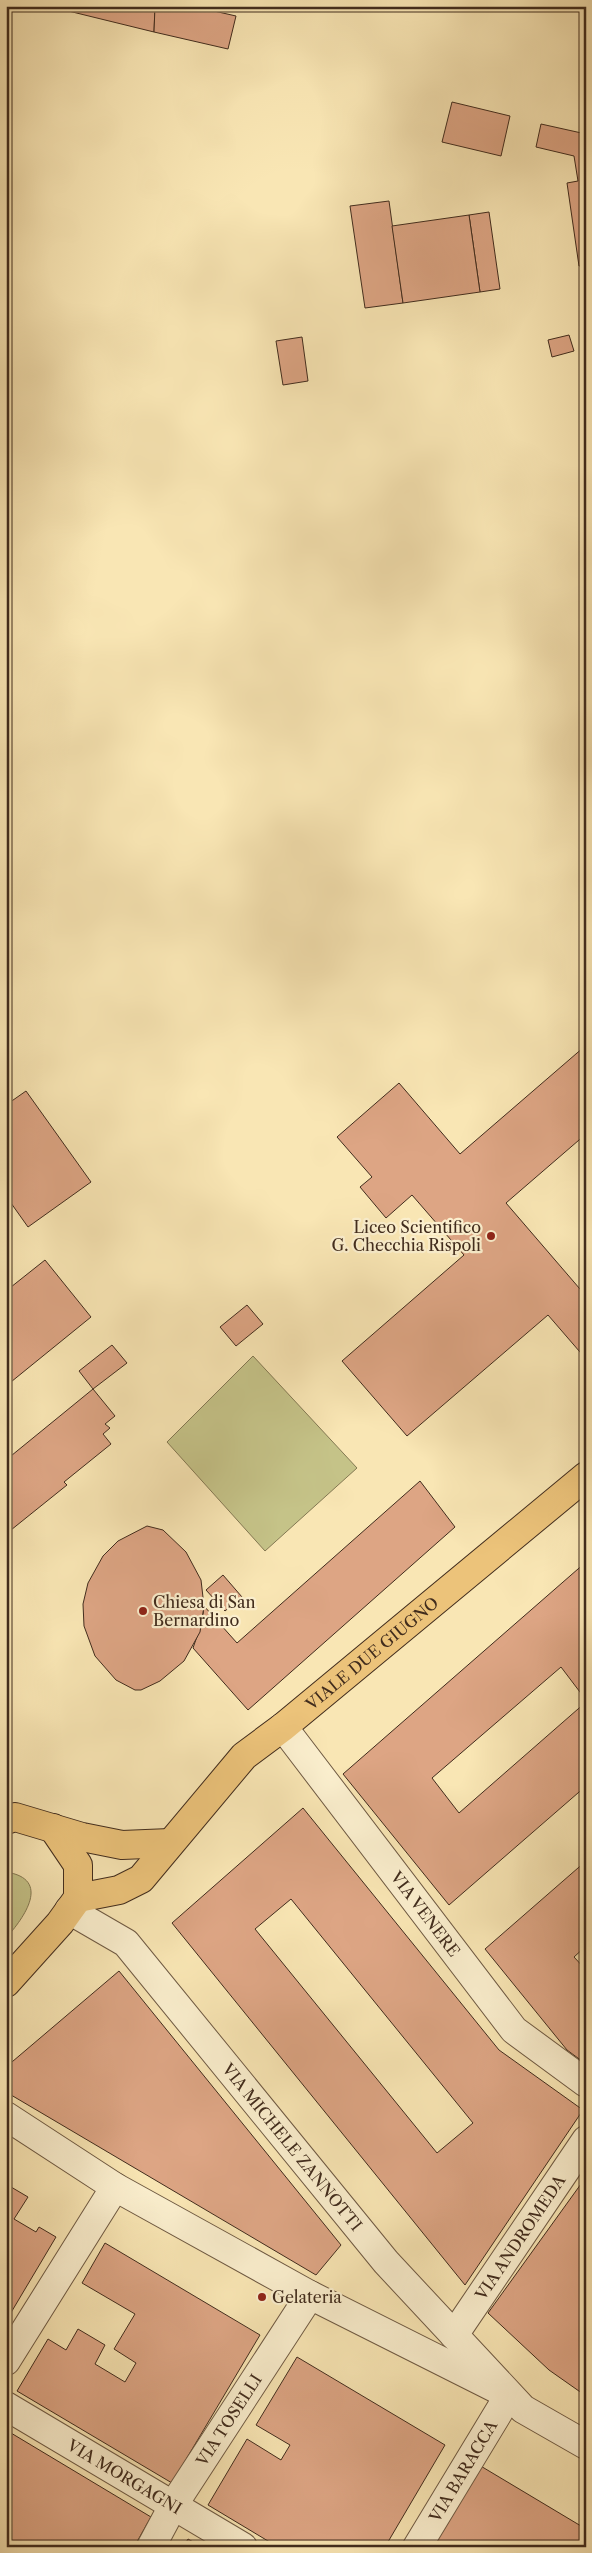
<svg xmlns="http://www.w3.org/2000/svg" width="592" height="2553" viewBox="0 0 592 2553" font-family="'Libre Caslon Text',serif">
<rect width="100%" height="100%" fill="#f9e6b4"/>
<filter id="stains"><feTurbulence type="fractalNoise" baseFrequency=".004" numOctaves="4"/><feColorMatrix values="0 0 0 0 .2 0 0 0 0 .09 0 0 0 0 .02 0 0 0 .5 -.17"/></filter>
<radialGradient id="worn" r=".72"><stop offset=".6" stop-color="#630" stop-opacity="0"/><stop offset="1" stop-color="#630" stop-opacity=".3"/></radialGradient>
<g fill="#c5c388" stroke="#837852">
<path d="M253,1356L357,1468L265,1551L167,1442Z"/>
<path d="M6,1872C52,1879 24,1918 6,1938Z"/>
</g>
<g fill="#dda584" stroke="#412c1d" fill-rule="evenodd">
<path d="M48,6H155L154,32Z"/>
<path d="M155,6H192L236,16L228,49L154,32Z"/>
<path d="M452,102L510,116L501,156L442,142Z"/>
<path d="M541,124L586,134V265L579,266L567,183L578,181L574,156L536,147Z"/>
<path d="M389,201L403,303L365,308L350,206Z"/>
<path d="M489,212L500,289L480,292L469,215Z"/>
<path d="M469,215L480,292L403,303L392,226Z"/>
<path d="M569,335L574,351L552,357L548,340Z"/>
<path d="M302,337L308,381L283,385L276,341Z"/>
<path d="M584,1047L586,1134L506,1203L586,1296V1359L548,1315L407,1436L342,1361L464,1255L412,1195L386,1218L360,1187L372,1177L337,1137L399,1083L460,1154Z"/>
<path d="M26,1091L91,1182L28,1227L6,1196V1105Z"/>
<path d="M45,1260L91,1317L6,1386V1291Z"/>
<path d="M247,1305L263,1324L236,1346L220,1327Z"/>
<path d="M112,1345L127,1363L93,1389L79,1371Z"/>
<path d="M93,1389L115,1416L105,1424L110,1428L103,1434L111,1444L64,1482L67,1485L6,1534V1460Z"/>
<path d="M420,1481L455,1527L248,1710L193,1648L202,1622L204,1606L237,1643Z"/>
<path d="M147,1526L163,1530L186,1552L201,1580L204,1606L200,1632L184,1661L160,1681L141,1690H135L116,1680L95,1656L84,1626L83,1604L88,1583L103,1556L118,1541Z"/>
<path d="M586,1562V1700L561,1667L432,1778L459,1813L586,1702V1786L449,1905L343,1774Z"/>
<path d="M223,1575L242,1597L225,1611L206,1590Z"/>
<path d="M303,1808L499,2050L583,2110L465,2285L172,1923ZM291,1899L473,2123L437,2153L255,1929Z"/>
<path d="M586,1861V1946L574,1957L586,1970V2064L567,2050L485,1949Z"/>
<path d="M119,1971L341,2245L316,2275L6,2092V2067Z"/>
<path d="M586,2177V2396L549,2370L488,2313Z"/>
<path d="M6,2184L28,2197L14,2219L36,2232L39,2227L56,2237L6,2321Z"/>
<path d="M105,2243L260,2335L172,2483L17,2391L48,2339L66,2350L78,2329L105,2345L95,2364L125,2382L136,2363L114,2349L135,2314L82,2283Z"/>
<path d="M297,2357L445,2445L385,2547H278L208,2505L247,2439L281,2460L290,2445L256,2425Z"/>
<path d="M6,2430L151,2517L134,2547H6Z"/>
<path d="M479,2465L586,2529V2547H430Z"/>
<path d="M188,2539L202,2547H183Z"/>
</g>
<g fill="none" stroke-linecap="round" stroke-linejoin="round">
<g stroke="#6f5a43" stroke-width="30">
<g id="minor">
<path id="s1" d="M283,1727L514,2030L586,2083"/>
<path id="s2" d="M69,1910L126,1943L386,2262L523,2409L586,2445"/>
<path d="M6,2116L115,2187L310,2295L509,2395L417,2547"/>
<path id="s3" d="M454,2335L586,2140"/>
<path d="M6,2361L115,2187"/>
<path id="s4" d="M6,2406L243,2547"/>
<path id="s5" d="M151,2547L174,2504L310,2295"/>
</g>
</g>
<g stroke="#412c1d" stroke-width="30">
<g id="major">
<path d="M6,1820L15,1817L82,1837L122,1845L170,1843"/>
<path id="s6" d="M78,1898L119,1890L141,1879L244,1756L283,1727L586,1476"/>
<path d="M6,1983L60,1923L78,1898V1865L53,1828"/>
</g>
</g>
<use href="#minor" stroke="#fbefce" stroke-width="28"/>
<use href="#major" stroke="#ecc37a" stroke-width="28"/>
</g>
<g fill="#8f2418" stroke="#fbefce" stroke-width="2">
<circle cx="491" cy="1236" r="5"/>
<circle cx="143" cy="1611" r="5"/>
<circle cx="262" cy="2297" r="5"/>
</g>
<g text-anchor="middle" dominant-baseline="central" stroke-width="4.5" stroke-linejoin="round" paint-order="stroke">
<g font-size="16" fill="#412c1d" stroke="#fbefce" text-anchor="start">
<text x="481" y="1227" text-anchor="end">Liceo Scientifico<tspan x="481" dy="18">G. Checchia Rispoli</tspan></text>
<text x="153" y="1602">Chiesa di San<tspan x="153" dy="18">Bernardino</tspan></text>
<text x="272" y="2297">Gelateria</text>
</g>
<g font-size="16" fill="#412c1d" stroke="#fbefce">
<text stroke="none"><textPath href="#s6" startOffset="391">VIALE DUE GIUGNO</textPath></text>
<text stroke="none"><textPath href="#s1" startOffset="235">VIA VENERE</textPath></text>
<text stroke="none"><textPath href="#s2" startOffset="329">VIA MICHELE ZANNOTTI</textPath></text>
<text stroke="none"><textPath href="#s3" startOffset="118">VIA ANDROMEDA</textPath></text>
<text stroke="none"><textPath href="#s5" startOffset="149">VIA TOSELLI</textPath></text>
<text transform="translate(463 2471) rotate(-59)">VIA BARACCA</text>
<text stroke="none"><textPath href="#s4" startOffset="138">VIA MORGAGNI</textPath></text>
</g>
</g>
<rect width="592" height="2553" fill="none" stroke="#f9e6b4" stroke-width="25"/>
<rect x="8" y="8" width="577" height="2538" fill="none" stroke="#412c1d" stroke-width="2.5"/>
<rect x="12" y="12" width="567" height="2528" fill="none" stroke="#412c1d"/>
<rect width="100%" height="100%" filter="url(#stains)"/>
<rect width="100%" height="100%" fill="url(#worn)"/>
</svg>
